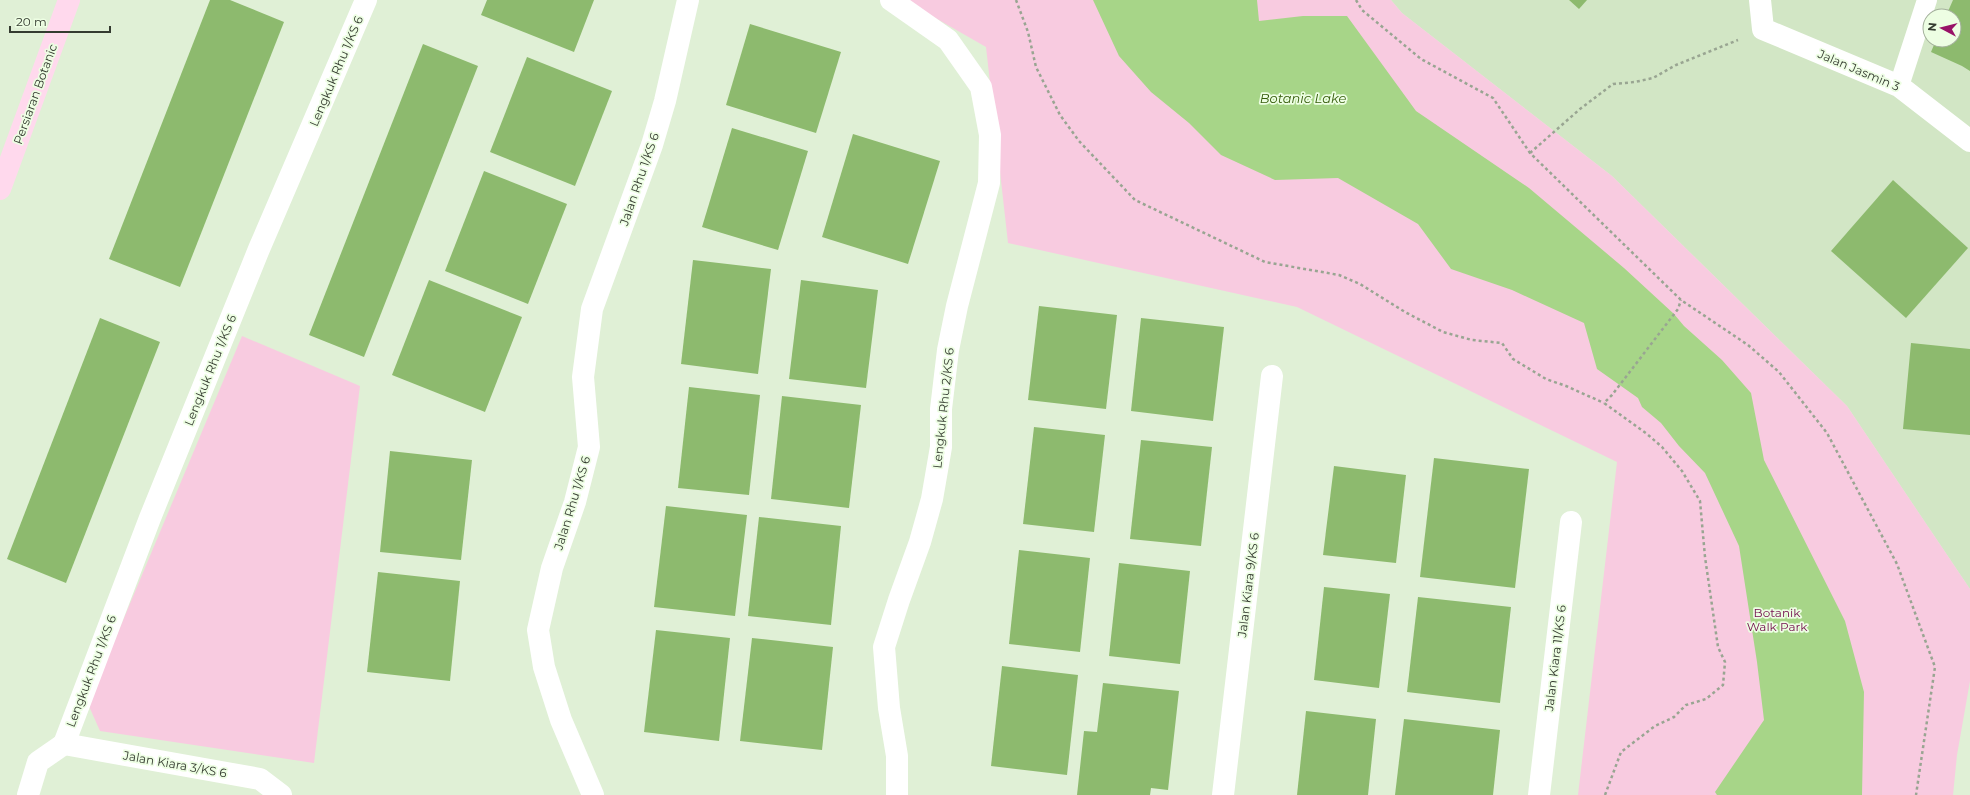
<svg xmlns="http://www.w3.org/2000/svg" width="1970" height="795" viewBox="0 0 1970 795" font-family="Montserrat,sans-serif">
<rect width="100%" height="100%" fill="#e0f0d6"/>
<path fill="#d2e6c5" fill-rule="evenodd" d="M1391,0H1970V589L1847,406L1612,176L1402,13ZM1930,16H1954V40H1930Z"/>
<g fill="#f8cbe0">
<path d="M904,0H1391L1402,13L1612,176L1847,406L1970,589V681L1957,755L1953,795H1578L1617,462L1297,307L1008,243L986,47Z"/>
<path d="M242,336L360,386L314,763L100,731L88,704Z"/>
</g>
<path fill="#a7d588" d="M1093,0H1257L1259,21L1303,16H1347L1416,111L1529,188L1624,268L1674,314L1684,326L1722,360L1751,393L1764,460L1845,621L1864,692L1862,795H1717L1715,792L1764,720L1757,662L1739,546L1705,473L1679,446L1661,423L1642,407L1638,398L1597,369L1584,323L1512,290L1451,269L1418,224L1338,178L1275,180L1221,155L1189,123L1151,92L1119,56Z"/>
<g fill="#8dba6e">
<path d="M210,0H230L284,22L180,287L109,259Z"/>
<path d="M487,0H594L574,52L481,15Z"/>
<path d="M1569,0H1587L1579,9Z"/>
<path d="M1953,0H1970V71L1962,66L1931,52L1936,40H1954V16H1946Z"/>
<path d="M750,24L841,52L816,133L726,105Z"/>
<path d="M423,44L478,66L364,357L309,335Z"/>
<path d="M527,57L612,91L575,186L490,152Z"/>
<path d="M732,128L808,151L778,250L702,227Z"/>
<path d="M853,134L940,161L908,264L822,237Z"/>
<path d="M484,171L567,204L528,304L445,271Z"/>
<path d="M1893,180L1968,248L1906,318L1831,251Z"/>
<path d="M693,260L771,269L758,374L681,364Z"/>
<path d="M429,280L522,317L485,412L392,375Z"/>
<path d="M801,280L878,290L866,388L789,379Z"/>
<path d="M1039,306L1117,315L1106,409L1028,400Z"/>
<path d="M100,318L160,342L66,583L7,559Z"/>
<path d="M1141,318L1224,327L1213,421L1131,411Z"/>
<path d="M1911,343L1970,349V435L1903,429Z"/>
<path d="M689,387L760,395L749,495L678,488Z"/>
<path d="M782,396L861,405L849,508L771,499Z"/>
<path d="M1034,427L1105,435L1094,532L1023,524Z"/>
<path d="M1141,440L1212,447L1201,546L1130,539Z"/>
<path d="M390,451L472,460L461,560L380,552Z"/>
<path d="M1434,458L1529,469L1515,588L1420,577Z"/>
<path d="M1334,466L1406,475L1396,563L1323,555Z"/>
<path d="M666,506L747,515L735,616L654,607Z"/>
<path d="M759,517L841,526L831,625L748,616Z"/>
<path d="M1019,550L1090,558L1080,652L1009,644Z"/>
<path d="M1119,563L1190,571L1180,664L1109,656Z"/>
<path d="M378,572L460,581L450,681L367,672Z"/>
<path d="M1324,587L1390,594L1379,688L1314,680Z"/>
<path d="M1418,597L1511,607L1500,703L1407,692Z"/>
<path d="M656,630L730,638L719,741L644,732Z"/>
<path d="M752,638L833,647L822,750L740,741Z"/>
<path d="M1002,666L1078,675L1067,775L991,766Z"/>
<path d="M1103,683L1179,691L1168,790L1151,788L1150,795H1077L1084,731L1097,732Z"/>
<path d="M1306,711L1376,719L1368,795H1297Z"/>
<path d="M1404,719L1500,730L1493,795H1395Z"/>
</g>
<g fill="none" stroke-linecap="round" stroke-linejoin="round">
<g stroke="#99a592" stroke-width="2.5" stroke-dasharray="3 3" stroke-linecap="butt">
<path d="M1016,0L1028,32L1036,67L1060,115L1079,141L1135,200L1265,262L1339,275L1360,284L1405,312L1443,332L1472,340L1502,343L1513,359L1546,379L1566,386L1604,403"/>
<path d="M1356,0L1362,10L1421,59L1493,98L1530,153L1681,300L1748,345L1779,372L1827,433L1897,564L1935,667L1916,795"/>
<path d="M1530,153L1580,109L1613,84L1635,82L1653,78L1676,65L1738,40"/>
<path d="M1605,795L1621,752L1655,726L1674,717L1686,705L1706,699L1723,685L1725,662L1718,647L1705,557L1700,501L1682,471L1662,447L1647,434L1604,403L1612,395L1678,309L1681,300"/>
</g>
<path stroke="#fff" stroke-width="20" d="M1899,86L1927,0"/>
<g stroke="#fff" stroke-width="22">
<path d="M891,0L948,40L981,87L990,135L989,183L957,306L948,350L941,409V447L932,499L920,542L899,600L884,647L889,708L897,756V795"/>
<path d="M1760,0L1763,29L1899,86L1970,141"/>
<path d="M64,744L150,518L259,249L366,0"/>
<path d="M64,744L260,779L281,795"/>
<path d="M28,795L38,762L64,744"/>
<path d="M593,795L561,720L544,667L538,630L552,568L575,502L589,447L583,377L592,309L652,145L665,101L688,0"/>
<path d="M1223,795L1272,376"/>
<path d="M1539,795L1571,522"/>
</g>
<path stroke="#ffd9ed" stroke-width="22" d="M0,189L69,0"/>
</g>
<g text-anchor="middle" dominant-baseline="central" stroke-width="3.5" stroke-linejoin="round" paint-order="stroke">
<g font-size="12" fill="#343b30" stroke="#edfee3">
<text transform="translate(1859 70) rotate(23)">Jalan Jasmin 3</text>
<text transform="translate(336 71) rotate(-67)">Lengkuk Rhu 1/KS 6</text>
<text transform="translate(35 94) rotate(-70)">Persiaran Botanic</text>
<text transform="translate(639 179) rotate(-71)">Jalan Rhu 1/KS 6</text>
<text transform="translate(210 370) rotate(-68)">Lengkuk Rhu 1/KS 6</text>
<text transform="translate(943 408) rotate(-84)">Lengkuk Rhu 2/KS 6</text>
<text transform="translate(572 503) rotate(-73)">Jalan Rhu 1/KS 6</text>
<text transform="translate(1248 585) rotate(-83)">Jalan Kiara 9/KS 6</text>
<text transform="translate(1555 658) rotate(-83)">Jalan Kiara 11/KS 6</text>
<text transform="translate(91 671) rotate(-69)">Lengkuk Rhu 1/KS 6</text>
<text transform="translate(175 764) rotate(10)">Jalan Kiara 3/KS 6</text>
</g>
<g font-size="12" fill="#710c4c" stroke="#edfee3">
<text x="1777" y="612">Botanik<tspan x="1777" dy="14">Walk Park</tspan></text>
</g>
<g font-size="13" font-style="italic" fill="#335b09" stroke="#edfee3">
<text x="1303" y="98">Botanic Lake</text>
</g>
</g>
<g transform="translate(1942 28) rotate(277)"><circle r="19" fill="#edfee3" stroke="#a3b09b"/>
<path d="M0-3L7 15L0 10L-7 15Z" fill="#981267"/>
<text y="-6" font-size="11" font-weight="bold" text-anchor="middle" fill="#343b30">N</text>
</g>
<path d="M10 26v6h100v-6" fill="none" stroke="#343b30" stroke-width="2"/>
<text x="16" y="26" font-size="12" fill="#343b30" stroke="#edfee3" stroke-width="3" paint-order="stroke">20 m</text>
</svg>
